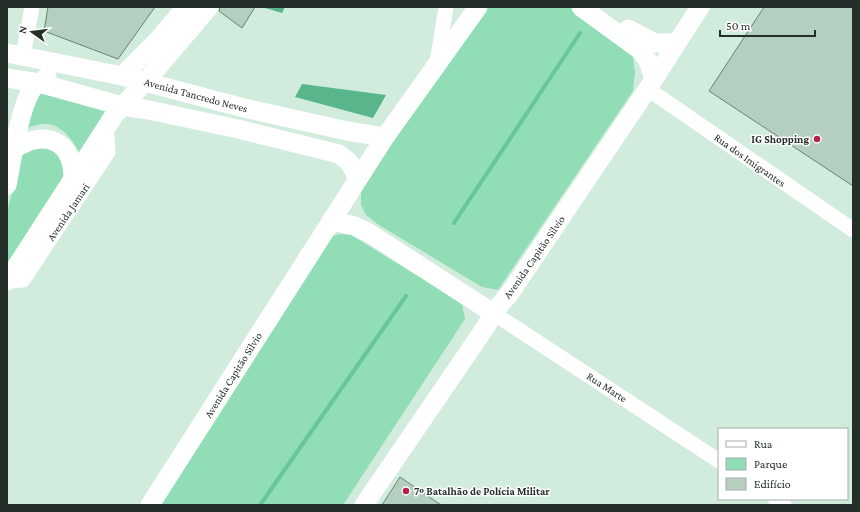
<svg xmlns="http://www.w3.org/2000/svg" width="860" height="512" viewBox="0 0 860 512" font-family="'Crimson Pro',serif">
<rect width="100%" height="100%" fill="#d1ecdd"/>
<g fill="#90ddb6">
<path d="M482,7H570L623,43L633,57L635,72L633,91L498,290L482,287L379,225L366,215L361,205V188Z"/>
<path d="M34,84L111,100L81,155C74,142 62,123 44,124C38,124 31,127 26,128Z"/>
<path d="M54,144L67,175L7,265V212L24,148Z"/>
<path d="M340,234L351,235L462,303L465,319L343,505H155L329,237Z"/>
</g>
<g fill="#58b68a">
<path d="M266,7H285L282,13L265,8Z"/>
<path d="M302,84L386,95L373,118L295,97Z"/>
</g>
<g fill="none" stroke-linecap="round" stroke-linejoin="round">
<g stroke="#68c699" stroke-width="4">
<path d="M454,223L580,33"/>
<path d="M260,505L406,296"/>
</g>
</g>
<g fill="#b4cfc0" stroke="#698274">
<path d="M48,7H155L118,59L44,31Z"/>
<path d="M220,7H255L242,28L219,11Z"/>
<path d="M764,7H853V186L709,91Z"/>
<path d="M400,477L441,505H382Z"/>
</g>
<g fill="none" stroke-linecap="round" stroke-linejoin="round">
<g stroke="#fff" stroke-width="15">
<path d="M23,56L32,7"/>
<path d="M437,63L446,7"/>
<path d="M647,90L658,96L853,230"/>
<path d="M7,281L23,280L108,152L106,126"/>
<path d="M493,313L719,461"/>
<path d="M775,499L784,505"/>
</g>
<g stroke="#fff" stroke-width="19">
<path d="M581,7L640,50L648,61L654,78"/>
<path d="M628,29L655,43H677"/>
<path d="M7,53L122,76L244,108L347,131L385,137"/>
<path d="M122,76L158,40L186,7"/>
<path d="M7,78L39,83L122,106L149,110L238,129L339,154L349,162L358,178"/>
<path d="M14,149C46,129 73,140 73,179"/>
<path d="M7,185C12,161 19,111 31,91C35,85 42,81 47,77"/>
<path d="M331,221L355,226L369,233L493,313"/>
<path d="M7,281L115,114L145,82L209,7"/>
<path d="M150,505L385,137L478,7"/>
<path d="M364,505L487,325L493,313L510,293L647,90L700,7"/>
</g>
</g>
<g fill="#b4234b" stroke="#fff" stroke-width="1.5">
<circle cx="817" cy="139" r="4"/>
<circle cx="406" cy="491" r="4"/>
</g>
<g text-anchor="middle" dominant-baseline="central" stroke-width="3" stroke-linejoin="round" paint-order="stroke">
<g font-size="11" fill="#242f29" stroke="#fff">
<text transform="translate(196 95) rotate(15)">Avenida Tancredo Neves</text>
<text transform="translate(750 160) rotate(35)">Rua dos Imigrantes</text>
<text transform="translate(68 212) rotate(-56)">Avenida Jamari</text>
<text transform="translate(534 257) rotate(-55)">Avenida Capitão Silvio</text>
<text transform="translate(233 375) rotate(-58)">Avenida Capitão Silvio</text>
<text transform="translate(607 387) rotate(33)">Rua Marte</text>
</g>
<g font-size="11" font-weight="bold" fill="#242f29" stroke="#fff" text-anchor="end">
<text x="809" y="139">IG Shopping</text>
<text x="414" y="491" text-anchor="start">7º Batalhão de Polícia Militar</text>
</g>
</g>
<rect width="860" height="512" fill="none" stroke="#242f29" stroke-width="16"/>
<rect x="718" y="428" width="130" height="72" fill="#ffffff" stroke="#a7aca9"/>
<rect x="726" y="441" width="20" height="6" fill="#ffffff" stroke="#a7aca9"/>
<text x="754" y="448" font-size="12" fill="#242f29">Rua</text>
<rect x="726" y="458" width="20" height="12" fill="#90ddb6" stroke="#a7aca9"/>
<text x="754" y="468" font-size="12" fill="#242f29">Parque</text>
<rect x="726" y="478" width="20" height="12" fill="#b4cfc0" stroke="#a7aca9"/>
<text x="754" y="488" font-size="12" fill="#242f29">Edifício</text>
<g transform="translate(32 32) rotate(284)" stroke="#ffffff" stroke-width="3" paint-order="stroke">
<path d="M0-3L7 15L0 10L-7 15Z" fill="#242f29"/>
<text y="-6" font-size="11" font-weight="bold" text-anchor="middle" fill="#242f29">N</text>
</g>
<path d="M720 30v6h95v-6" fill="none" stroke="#242f29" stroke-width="2"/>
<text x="726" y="30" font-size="12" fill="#242f29" stroke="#ffffff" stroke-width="3" paint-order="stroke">50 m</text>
</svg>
